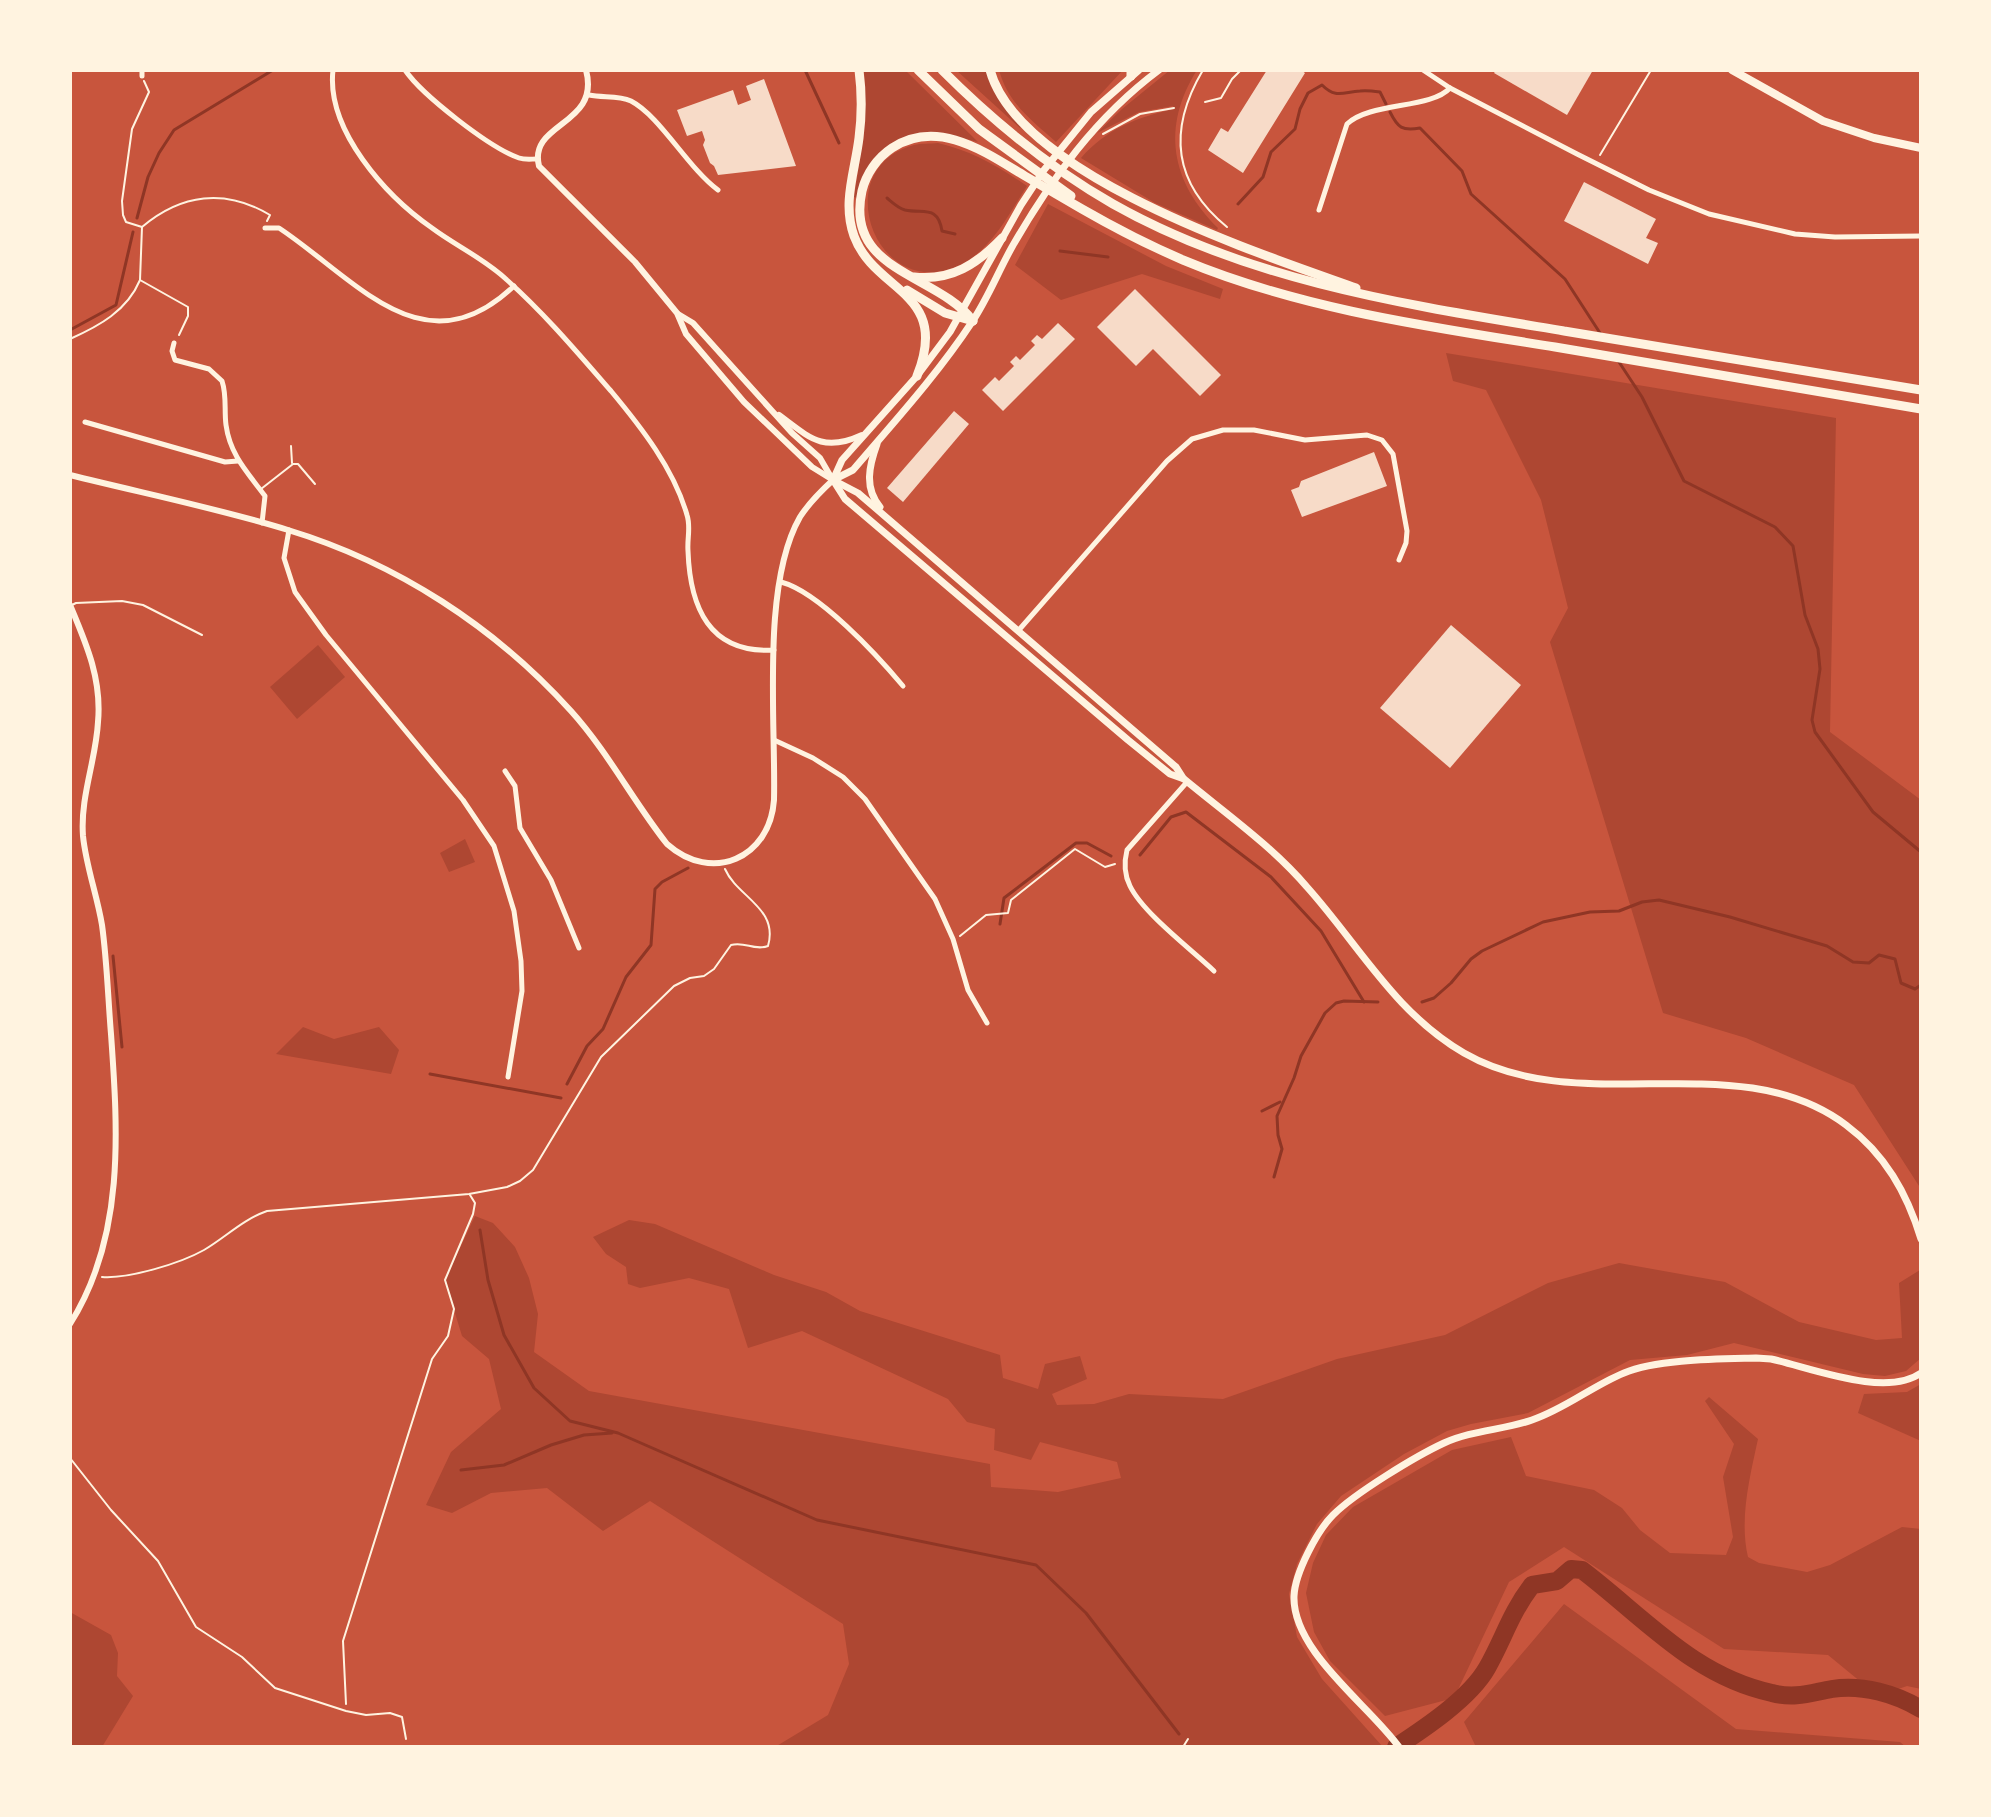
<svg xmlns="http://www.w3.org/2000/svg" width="1991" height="1817" viewBox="0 0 1991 1817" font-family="Merriweather,serif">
<rect width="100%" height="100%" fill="#c8553d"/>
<g fill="#ae4732">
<path d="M864,70H905L978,142L943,133L924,132L876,156L860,181L857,198L854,197C861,154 867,114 864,70Z"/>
<path d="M956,70H989L998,96L1021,126L1020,128Z"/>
<path d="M999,70H1123L1056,142C1031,120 1008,103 999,70Z"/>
<path d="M1170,70H1197C1161,127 1171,182 1218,228L1217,230L1155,203L1081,158C1106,129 1138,117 1174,109L1173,106L1139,112L1097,133L1122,109Z"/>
<path d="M938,143C972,151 998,166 1027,186C1009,214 991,250 960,265C876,305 826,168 914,145C921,143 930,144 938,143Z"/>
<path d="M1048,204L1166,266L1223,289L1220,299L1142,274L1061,300L1015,265Z"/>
<path d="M1446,353L1836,418L1830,732L1921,800V1189L1854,1085L1746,1038L1663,1013L1550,642L1568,608L1541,500L1486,390L1453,381Z"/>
<path d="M318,645L345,677L297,719L270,687Z"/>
<path d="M465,839L475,862L449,872L440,853Z"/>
<path d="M303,1027L334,1039L379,1027L399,1050L391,1074L276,1054Z"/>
<path d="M475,1216L493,1223L515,1247L529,1278L538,1314L534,1352L589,1391L990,1464L991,1487L1058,1492L1121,1478L1117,1462L1040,1442L1031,1460L994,1450L995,1429L967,1422L948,1399L802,1331L748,1348L729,1289L689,1278L640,1288L628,1284L626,1267L606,1254L593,1237L629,1220L655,1224L774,1275L826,1292L860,1311L1000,1355L1003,1378L1038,1389L1045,1364L1080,1356L1087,1379L1052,1394L1057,1405L1094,1404L1129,1394L1223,1399L1337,1359L1445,1335L1548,1283L1619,1263L1725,1282L1799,1322L1876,1340L1902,1338L1899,1283L1920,1270L1921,1358L1906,1371L1885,1376L1863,1374L1734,1343L1687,1355L1630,1360L1528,1413L1471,1424L1447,1431L1404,1454L1341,1496L1317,1524L1297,1564L1289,1594L1297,1637L1322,1679L1383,1747H775L828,1715L849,1664L843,1624L650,1501L603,1531L547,1488L491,1493L452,1513L426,1505L451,1452L501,1409L489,1359L462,1336L445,1280Z"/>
<path d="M1921,1384V1441L1858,1413L1864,1394L1907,1392Z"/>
<path d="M1709,1397L1758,1439C1750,1476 1739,1519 1748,1557L1759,1563L1807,1572L1830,1565L1902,1527L1921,1529V1689L1907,1686L1878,1696L1828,1655L1724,1649L1564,1547L1509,1582L1454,1698L1385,1716L1330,1661L1314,1632L1306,1593L1313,1563L1326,1535L1353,1507L1452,1450L1511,1437L1526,1476L1594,1490L1622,1508L1640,1530L1670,1553L1726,1555L1733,1537L1723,1477L1734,1444L1705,1401Z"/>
<path d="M1564,1604L1736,1729L1900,1742L1906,1747H1476L1464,1722Z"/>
<path d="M70,1612L111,1635L118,1653L117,1676L133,1696L102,1747H70Z"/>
</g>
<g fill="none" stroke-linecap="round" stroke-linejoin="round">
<g stroke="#8f3625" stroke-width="3">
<path d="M805,70L839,143"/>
<path d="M1390,112C1398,128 1402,131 1420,128L1462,171L1471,194L1565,279L1600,333"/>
<path d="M887,198C893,203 898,208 905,210C924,214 938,205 942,231L955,234"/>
<path d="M1238,204L1263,177L1271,152L1295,129L1300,109L1308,93L1322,85C1336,99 1343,92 1360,91C1366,90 1373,91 1380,92L1386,104"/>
<path d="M137,218L148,177L159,153L174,130L273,70"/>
<path d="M1060,251L1108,257"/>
<path d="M70,330L116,305L133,232"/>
<path d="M1617,359L1642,397L1684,481L1775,527L1793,546L1805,615L1818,649L1820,669L1812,720L1815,732L1873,812L1921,852"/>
<path d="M1140,855L1171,817L1186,812L1271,877L1321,931L1364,1002"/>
<path d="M1000,924L1004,898L1076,843H1087L1111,856"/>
<path d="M113,956L122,1047"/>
<path d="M1422,1002L1434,998L1451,983L1471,959L1482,951L1543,922L1590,912L1619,911L1642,902L1659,900L1730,917L1827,946L1853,962L1869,963L1879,955L1895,959L1901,983L1915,989L1921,985"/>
<path d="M430,1074L561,1098"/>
<path d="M567,1084L587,1046L603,1029L626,977L651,945L655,889L662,882L688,868"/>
<path d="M1262,1111L1280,1102"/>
<path d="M1274,1177L1282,1149L1278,1135L1277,1116L1294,1078L1301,1056L1325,1013L1336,1003L1344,1001L1378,1002"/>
<path d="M480,1230L488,1280L504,1335L534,1388L570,1421L618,1433L817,1520L1036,1565L1086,1613L1179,1734"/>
<path d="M461,1470L504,1465L551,1445L584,1435L612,1433"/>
</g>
<path stroke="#8f3625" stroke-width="18" d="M1396,1747C1425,1728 1470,1698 1487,1668C1504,1638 1510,1614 1532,1585L1557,1581L1571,1569L1582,1570C1644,1617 1693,1676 1772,1693C1795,1699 1810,1693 1832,1689C1862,1684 1896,1694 1921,1709"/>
</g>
<g fill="#f7dbc8">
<path d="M1267,70H1301L1305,73L1243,173L1208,150L1221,128L1228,132Z"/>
<path d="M1496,70H1593L1567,115L1494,73Z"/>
<path d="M764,79L796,166L718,175L714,166L710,163L703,145L705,140L702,131L687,136L677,110L733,90L738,105L751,100L746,86Z"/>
<path d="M1584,182L1656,219L1646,238L1658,243L1648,264L1564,221Z"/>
<path d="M1135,289L1221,375L1200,396L1153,349L1136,366L1097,327Z"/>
<path d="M1058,323L1075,339L1003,411L982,390L995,377L999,381L1014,366L1010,362L1016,356L1020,360L1035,345L1031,341L1037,335L1042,339Z"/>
<path d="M954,411L969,424L903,502L887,488Z"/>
<path d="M1374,452L1387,486L1302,517L1291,490L1299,487L1301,481Z"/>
<path d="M1451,625L1521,685L1450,768L1380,708Z"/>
</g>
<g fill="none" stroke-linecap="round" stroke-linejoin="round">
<g stroke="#fff3e0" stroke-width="2">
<path d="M1203,70C1168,129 1172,182 1227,227"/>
<path d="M144,81L149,92L132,129L122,201L123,215L126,222L142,227C181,194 225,188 270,215L267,221"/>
<path d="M1205,102L1221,98L1232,79L1241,70"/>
<path d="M1103,134L1140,114L1174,108"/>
<path d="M1600,155L1651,70"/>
<path d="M140,280L188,307V316L179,335"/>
<path d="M70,339C99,326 127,311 140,280L142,227"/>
<path d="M960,936L986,915L1008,913L1011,900L1075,849L1105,867L1115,864"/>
<path d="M102,1277C129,1279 181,1263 204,1250C226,1237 242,1220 267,1211L469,1194L507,1187L520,1181L533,1170L601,1057L674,986L690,978L704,976L714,969L731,945C745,941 754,951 768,946C779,908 737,897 725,869"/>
<path d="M346,1704L343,1641L432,1359L448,1336L454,1309L445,1280L473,1214L475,1203L470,1195"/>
<path d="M1183,1747L1188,1739"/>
</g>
<g stroke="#fff3e0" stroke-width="2">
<path d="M291,446L292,463"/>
<path d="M261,489L293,464H298L315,484"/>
<path d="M72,605L76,603L122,601L143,605L202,635"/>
<path d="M70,1458L111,1510L158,1561L196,1627L242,1657L275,1688L346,1711L366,1715L390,1713L402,1717L406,1739"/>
</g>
<g stroke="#fff3e0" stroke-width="5">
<path d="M333,70C326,130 386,196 432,228C456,246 485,259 507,280C545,314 577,352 611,391C641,427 674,469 687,515C691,527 687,538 688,551C690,607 709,654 774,650"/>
<path d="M405,70C422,95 490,148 519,158C525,160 531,159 537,159"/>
<path d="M1423,70L1450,88L1577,154L1649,190L1709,214L1795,234L1835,237L1921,236"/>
<path d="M142,76V70"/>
<path d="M589,95C603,98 618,95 631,101C660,116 688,168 718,190"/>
<path d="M1319,210L1347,124C1370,102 1431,109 1450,88"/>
<path d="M265,228H279C356,279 424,372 514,286"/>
<path d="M174,343L172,351L175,360L209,369L222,381C227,396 224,410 226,425C230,455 248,473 265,496L262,523"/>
<path d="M85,422L225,462L238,461"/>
<path d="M289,530L284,558L295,592L326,635L463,800L494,846L514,911L521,961L522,991L508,1077"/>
<path d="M781,582C819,592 877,655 903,686"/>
<path d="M1018,631L1167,461L1192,439L1223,430H1254L1305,440L1367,435L1382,440L1393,454L1407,531L1406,543L1399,560"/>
<path d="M774,740L813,758L843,777L865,799L935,899L953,939L968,990L987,1023"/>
<path d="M505,771L515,786L520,828L551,880L579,948"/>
<path d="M1187,782L1127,850C1124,862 1124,874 1130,886C1143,913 1192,950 1214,971"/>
</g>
<g stroke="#fff3e0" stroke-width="6">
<path d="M586,70C601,126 528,122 539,166L635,262L677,313L686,334L744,402L812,467L833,480"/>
<path d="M678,314L693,323L792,433L820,458L831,477"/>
<path d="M779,415C810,438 823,453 862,435"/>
<path d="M70,475C142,493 217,508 288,530C397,563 495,627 571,711C608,752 633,801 667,844C712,884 770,858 774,800C776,722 761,585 800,517C809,503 821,491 833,480"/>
<path d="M70,605C86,643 102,679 98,722C96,760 80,797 83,836C86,866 97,895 102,925C107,961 108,998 111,1034C118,1132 125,1237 70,1324"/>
</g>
<g stroke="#fff3e0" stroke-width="7">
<path d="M877,444C869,466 864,488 880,507"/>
<path d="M833,480L845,499L1128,740L1170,774L1184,779C1225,813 1272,846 1307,887C1359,945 1395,1013 1464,1053C1582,1121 1737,1043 1846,1125C1885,1154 1907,1193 1921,1239"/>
<path d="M833,480L853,470C894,422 937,375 972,322C988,298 998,272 1012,247C1051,179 1096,117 1159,70"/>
<path d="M833,480L842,460L917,376L950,332L1021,205L1044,170L1091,112L1139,70"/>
<path d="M835,481L858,493L1176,767L1183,778"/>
<path d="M1399,1747C1369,1705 1292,1651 1294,1596C1295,1573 1317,1531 1333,1515C1355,1493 1416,1456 1444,1443C1472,1430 1504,1430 1532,1420C1565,1409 1592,1386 1624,1373C1657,1359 1719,1359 1756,1358L1771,1359C1811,1368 1886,1398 1921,1373"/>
</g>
<path stroke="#fff3e0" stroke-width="8" d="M1732,70L1823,121L1874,138L1921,148"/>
<g stroke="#fff3e0" stroke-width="9">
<path d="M859,70C862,93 862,115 859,138C855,171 842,203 854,236C875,293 951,291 917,376"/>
<path d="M918,70L979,129L1071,196"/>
<path d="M942,70C993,121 1050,168 1113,204C1251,282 1409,305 1564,331C1683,351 1802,371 1921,390"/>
<path d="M990,70C1019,176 1261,254 1356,288"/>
<path d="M1131,70V76"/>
<path d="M914,277C952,281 977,264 1002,238"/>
<path d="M907,290L945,313L973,321"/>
<path d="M973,321C938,274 844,272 862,191C866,174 877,158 892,148C938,118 985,152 1025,176C1044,187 1063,198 1082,209C1115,228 1148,245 1183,260C1300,309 1430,327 1555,347C1677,367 1799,388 1921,409"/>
</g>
</g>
<rect width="1991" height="1817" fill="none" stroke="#fff3e0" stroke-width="144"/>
</svg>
